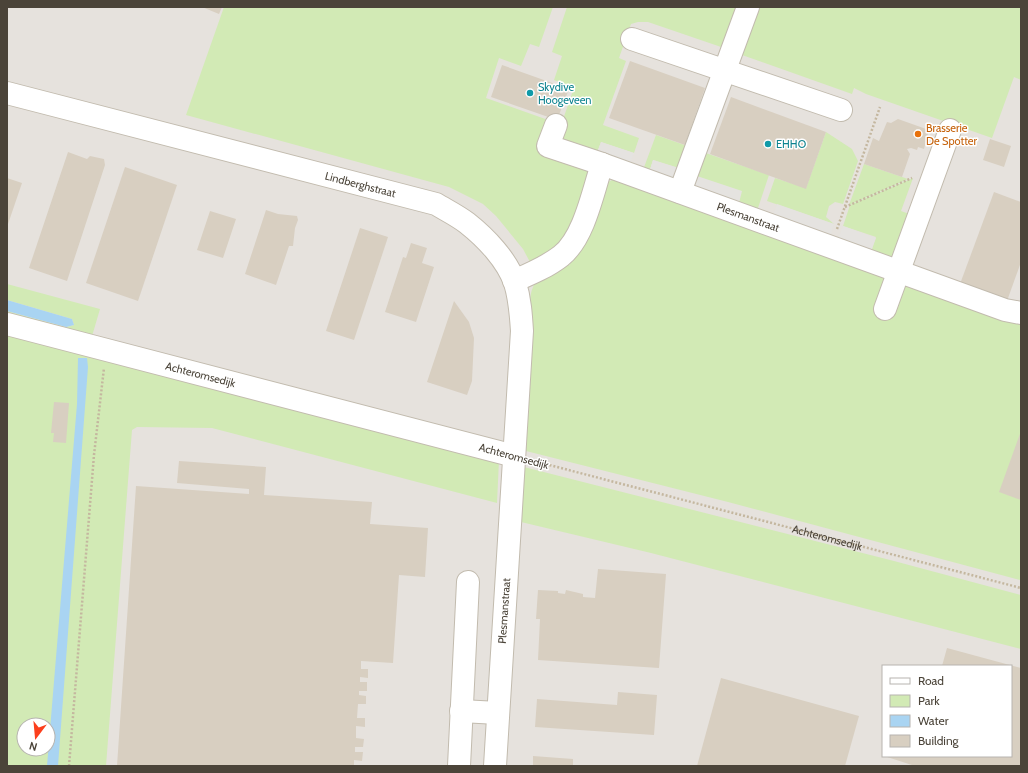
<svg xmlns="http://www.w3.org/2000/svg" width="1028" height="773" viewBox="0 0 1028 773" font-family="Cabin,sans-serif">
<rect width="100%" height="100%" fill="#f6f3ec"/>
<path fill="#e6e2dd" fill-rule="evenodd" d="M7,7H1021V766H103L7,314ZM883,666H1011V756H883Z"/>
<g fill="#d2eab5" fill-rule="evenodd">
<path d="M224,7H553L539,47L530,44L521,66L499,58L486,98L551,121L542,146L588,164L591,176L563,243L531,264L523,249L496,216L483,204L449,187L186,115Z"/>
<path d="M567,7H739L724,48L648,22H638L631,24L619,58L626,61L603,125L639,138L634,153L601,142L596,156L555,142L574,88L554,80L562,56L552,52Z"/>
<path d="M760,7H1021V80L1014,77L992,138L866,94L854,88L852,94L742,55Z"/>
<path d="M826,132L852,149L858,161L843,204L835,202L829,206L826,217L834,224L767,201L775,178L806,188Z"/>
<path d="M656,135L693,148L685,170L653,160L649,172L643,170Z"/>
<path d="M700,151L769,175L757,211L739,204L694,175Z"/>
<path d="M864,164L908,179L849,205Z"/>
<path d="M913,178L901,211L915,216L896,262L870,253L876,237L843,226L850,205Z"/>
<path d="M614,179L1021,321L1020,580L728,502L526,451C528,411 532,370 533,329C533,315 527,300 533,287C538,275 558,266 569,259V266L608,182Z"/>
<path d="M7,284L100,309L90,343L7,320V311L66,327L74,325L72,319L7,300Z"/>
<path d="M7,330L499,460L497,503L212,428L137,427L132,430L106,766H7ZM24,725H48V749H24Z"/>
<path d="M524,467L894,561L1021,595V649L651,553L521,522Z"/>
</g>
<g fill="#e5e3e0">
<path d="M601,142L634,153L629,166L596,155Z"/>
<path d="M653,160L685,170L681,183L649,173Z"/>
<path d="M694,175L742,191L739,203L690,187Z"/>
<path d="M777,204L834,224L830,237L772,218Z"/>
<path d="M843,226L876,238L871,252L837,241Z"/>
</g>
<g fill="#a9d4f2">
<path d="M7,300L72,319L74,325L66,327L7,311Z"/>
<path d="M78,358H87L88,367L58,766H47L77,404Z"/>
</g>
<g fill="#d8cfc1">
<path d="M202,7H222L219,14Z"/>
<path d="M630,61L705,88L685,145L609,118Z"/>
<path d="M502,65L569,89L557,120L491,97Z"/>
<path d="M731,97L826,132L806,189L710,154Z"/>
<path d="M898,119L929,130L924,149L918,147L917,150L911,148L907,149L910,154L902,177L864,164L873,138L879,141L887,122L891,123Z"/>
<path d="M990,139L1011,146L1004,167L983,160Z"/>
<path d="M68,152L87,159L90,156L104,159L105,165L67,281L29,268Z"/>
<path d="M125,167L177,185L138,301L86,283Z"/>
<path d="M7,178L22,183L7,227Z"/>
<path d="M994,192L1021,202V262L1007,301L960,284Z"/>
<path d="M266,210L278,214L297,216L298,220L295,228L293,246H289L276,285L245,274Z"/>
<path d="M210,211L236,219L223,258L197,250Z"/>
<path d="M360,228L388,237L354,340L326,331Z"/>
<path d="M411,243L427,248L422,263L434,267L416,322L385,312L403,257L406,258Z"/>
<path d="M454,301L469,322L474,338L472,381L467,395L427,382Z"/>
<path d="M54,402L69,403L66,443L53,442L54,433H51Z"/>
<path d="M1021,431V500L999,492Z"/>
<path d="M179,461L266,467L264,495L372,502L370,524L428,528L425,577L399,575L393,663L361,661V669H368V678L360,677V682H367V691H359V695L366,696V704H358L357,718H365V727L356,726V738L364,739L363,747H355V752H363L362,761L354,760V766H117L136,486L249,494V489L177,483Z"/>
<path d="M598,569L666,574L659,668L538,660L540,619H536L538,590L558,591V593L565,594L566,590L583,594V597L595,598Z"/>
<path d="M947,648L1021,668V766H915L884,756H1011V666H942Z"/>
<path d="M721,678L859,716L845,766H697Z"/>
<path d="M618,692L657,695L654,735L535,727L537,699L617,705Z"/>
<path d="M533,756L573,759V766H533Z"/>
</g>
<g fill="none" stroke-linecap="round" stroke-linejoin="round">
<g stroke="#c2bbae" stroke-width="24">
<g id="minor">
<path d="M632,39L841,110"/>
<path id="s2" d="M7,93L436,204C446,210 458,216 467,223C486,238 507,260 515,283C520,299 521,315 522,331L495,766"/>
<path d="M556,125L548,146L602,164"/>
<path d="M680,192L748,7"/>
<path id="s3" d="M514,281C530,274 547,267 561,256C584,238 593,192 602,164L1005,310L1021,313"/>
<path d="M885,309L950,130"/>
<path id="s4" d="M7,324L514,456"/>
<path d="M461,711L498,713"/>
<path d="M459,766L468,582"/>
</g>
</g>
<g stroke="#c4b79f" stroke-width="2.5" stroke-dasharray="2 2" stroke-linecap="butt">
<path d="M845,207L912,178"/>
<path d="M837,229L880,107"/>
<path id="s1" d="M534,461L1021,588"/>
<path d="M69,766L94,455L104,368"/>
</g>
<use href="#minor" stroke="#fff" stroke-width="22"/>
</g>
<g fill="#0f9aa8" stroke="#fff" stroke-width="1.5">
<circle cx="530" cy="93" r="4"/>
<circle cx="768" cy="144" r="4"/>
</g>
<circle fill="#e8710a" stroke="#fff" stroke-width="1.5" cx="918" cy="134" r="4"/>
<g text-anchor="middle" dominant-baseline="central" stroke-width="3" stroke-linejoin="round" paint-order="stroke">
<g font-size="11" fill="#0d838f" stroke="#fff" text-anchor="start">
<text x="538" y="87">Skydive<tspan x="538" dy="13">Hoogeveen</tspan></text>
<text x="776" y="144">EHHO</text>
</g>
<g font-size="11" fill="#c56008" stroke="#fff" text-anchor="start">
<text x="926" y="128">Brasserie<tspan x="926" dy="13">De Spotter</tspan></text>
</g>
<g font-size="11" fill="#4b4439" stroke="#fff">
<text stroke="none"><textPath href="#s2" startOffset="365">Lindberghstraat</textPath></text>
<text stroke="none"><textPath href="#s3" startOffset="311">Plesmanstraat</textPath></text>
<text stroke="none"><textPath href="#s4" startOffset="200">Achteromsedijk</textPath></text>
<text transform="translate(514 456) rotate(15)">Achteromsedijk</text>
<text stroke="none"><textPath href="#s1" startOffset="303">Achteromsedijk</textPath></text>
<text transform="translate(504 611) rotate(-86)">Plesmanstraat</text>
</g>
</g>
<rect width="1028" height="773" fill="none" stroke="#4b4439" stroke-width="16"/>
<rect x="882" y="665" width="130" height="92" fill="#ffffff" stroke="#b7b4b0"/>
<rect x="890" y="678" width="20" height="6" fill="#ffffff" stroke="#b7b4b0"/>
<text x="918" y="685" font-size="12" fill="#4b4439">Road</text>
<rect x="890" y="695" width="20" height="12" fill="#d2eab5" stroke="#b7b4b0"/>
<text x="918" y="705" font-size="12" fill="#4b4439">Park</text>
<rect x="890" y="715" width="20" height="12" fill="#a9d4f2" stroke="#b7b4b0"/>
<text x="918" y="725" font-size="12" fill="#4b4439">Water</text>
<rect x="890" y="735" width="20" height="12" fill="#d8cfc1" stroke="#b7b4b0"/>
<text x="918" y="745" font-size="12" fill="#4b4439">Building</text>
<g transform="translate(36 737) rotate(196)"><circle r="19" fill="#ffffff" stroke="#b7b4b0"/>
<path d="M0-3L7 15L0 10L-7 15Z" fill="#fc3f1d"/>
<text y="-6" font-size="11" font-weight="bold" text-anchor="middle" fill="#4b4439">N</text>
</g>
</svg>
